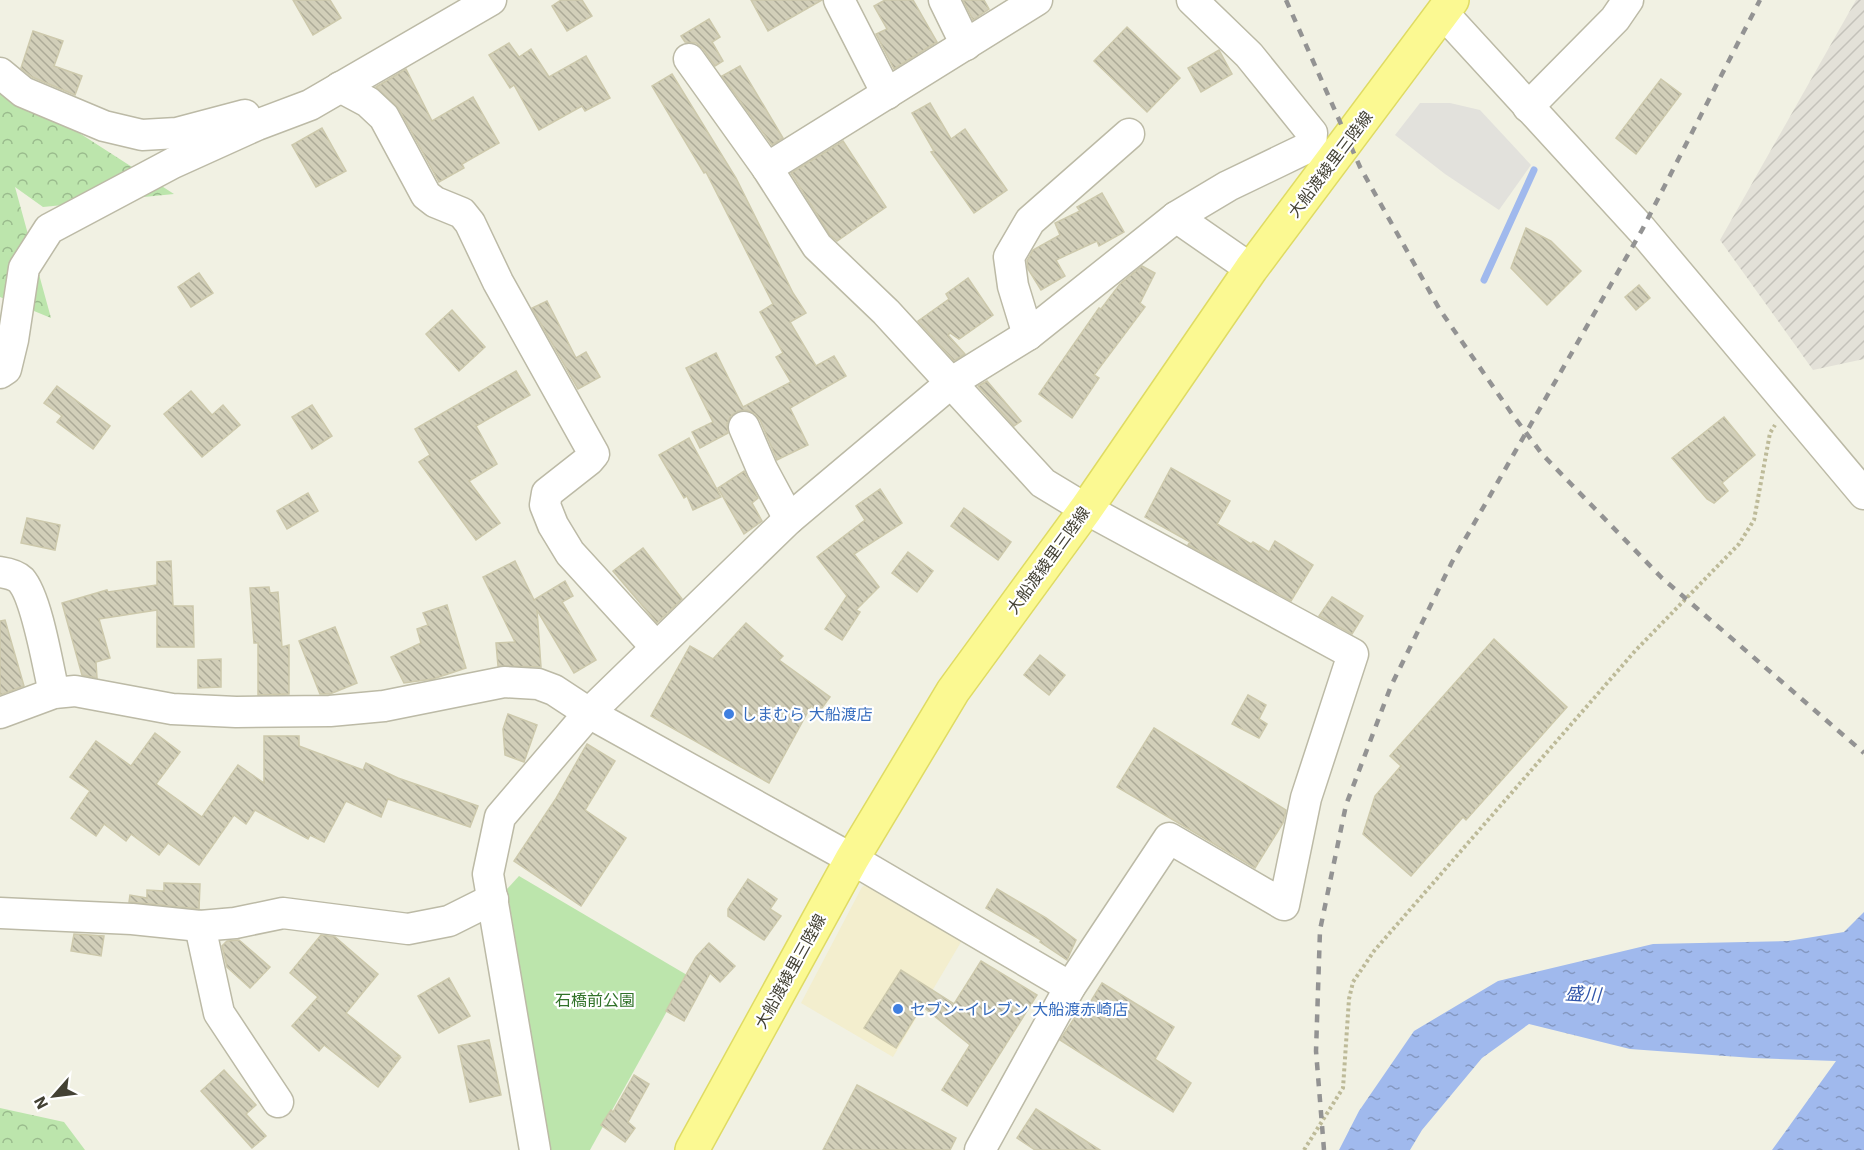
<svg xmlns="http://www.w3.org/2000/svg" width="1864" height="1150" viewBox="0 0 1864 1150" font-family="'IBM Plex Sans','Noto Sans JP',sans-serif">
<defs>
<pattern id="industrial-furrows" width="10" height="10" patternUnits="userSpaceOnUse" patternTransform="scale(1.5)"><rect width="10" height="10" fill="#e3e1d8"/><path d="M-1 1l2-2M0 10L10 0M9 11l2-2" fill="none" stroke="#c4c2ba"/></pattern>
<pattern id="forest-crowns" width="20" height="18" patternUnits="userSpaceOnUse" patternTransform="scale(1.5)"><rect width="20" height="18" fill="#bce5ac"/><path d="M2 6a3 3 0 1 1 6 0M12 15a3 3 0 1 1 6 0" fill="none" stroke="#9abb8d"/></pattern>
<pattern id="water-ripples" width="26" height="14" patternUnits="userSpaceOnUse" patternTransform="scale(1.5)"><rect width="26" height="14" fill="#a0b9ed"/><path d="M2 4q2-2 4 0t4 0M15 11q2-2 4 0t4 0" fill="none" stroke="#8498c1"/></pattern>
<pattern id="building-back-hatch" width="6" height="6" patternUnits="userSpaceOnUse" patternTransform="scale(1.5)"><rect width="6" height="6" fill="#d2cfb9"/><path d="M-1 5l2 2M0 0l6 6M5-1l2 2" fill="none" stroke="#acaa97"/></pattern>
</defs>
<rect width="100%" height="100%" fill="#f1f1e3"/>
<path fill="#f3eece" d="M871,881L964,937L893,1057L801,1003L862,887Z"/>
<path fill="url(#industrial-furrows)" d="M1856,0H1864V359L1813,370L1720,240Z"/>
<g fill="url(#forest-crowns)">
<path d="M0,82L174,194L43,207L15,187L51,318L0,297Z"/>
<path d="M0,1108L64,1122L85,1150H0Z"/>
</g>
<path fill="#bce5ac" d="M519,876L687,975L590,1150H550L507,889Z"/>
<path fill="#e2e1dc" d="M1420,103H1450L1480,110L1531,165L1499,210L1445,174L1395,135Z"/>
<path fill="url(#water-ripples)" d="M1864,912V1150H1772L1836,1061L1753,1058L1630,1049L1529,1024L1482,1058L1422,1130L1410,1150H1339L1359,1111L1414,1031L1498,981L1653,944L1788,941L1844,932Z"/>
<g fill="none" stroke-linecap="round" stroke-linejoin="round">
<path stroke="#a0b9ed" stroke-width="7" d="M1484,280L1534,170"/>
</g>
<g fill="url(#building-back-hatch)" stroke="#cdc9ac" stroke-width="1.5">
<path d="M293,0H330L341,18L313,35Z"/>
<path d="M561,0H582L592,16L567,31L552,6Z"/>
<path d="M751,0H822L768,31Z"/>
<path d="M885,0H913L937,42L894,69L876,34L887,29L874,6Z"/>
<path d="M963,0H984L989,9L973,20Z"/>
<path d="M709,19L720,37L712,42L723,61L715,66L703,49L696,43L685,42L681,36Z"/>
<path d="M1127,27L1180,78L1147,112L1094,61Z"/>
<path d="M33,31L63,41L54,66L82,76L75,95L32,77L21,68Z"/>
<path d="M509,43L519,57L531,49L549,77L586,56L610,98L585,111L582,106L539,130L514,85L510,88L489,55Z"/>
<path d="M1219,50L1232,74L1201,92L1188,68Z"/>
<path d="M740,66L783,138L772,145L722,76Z"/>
<path d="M406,69L432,121L473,97L499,143L462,164L464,168L439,182L399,109L376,87Z"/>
<path d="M672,74L736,178L793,293L806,313L790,322L816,366L834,356L846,376L790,408L808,445L777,460L760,420L755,414L747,410L738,411L731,416L727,424L728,433L700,448L692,432L713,422L686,368L716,353L743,407L791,382L776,357L783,353L760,312L773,304L706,172L704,173L652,86Z"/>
<path d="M1661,79L1681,94L1636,154L1616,138Z"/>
<path d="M930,103L951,139L965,129L1007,190L974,213L931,152L934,151L912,113Z"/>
<path d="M322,128L346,171L316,187L292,145Z"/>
<path d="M843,141L886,207L837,241L830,235L791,173Z"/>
<path d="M1102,193L1124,232L1099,246L1097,241L1056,260L1065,276L1041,290L1028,269L1027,261L1033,250L1060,235L1055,223L1080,211L1077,207Z"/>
<path d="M1526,228L1551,241L1581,271L1547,305L1511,268Z"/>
<path d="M1142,266L1155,273L1140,303L1145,307L1094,375L1099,378L1072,418L1039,394L1099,308L1101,309L1120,284Z"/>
<path d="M199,273L213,293L191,307L178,287Z"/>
<path d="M968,278L993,315L959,339L950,333L948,335L965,354L954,361L918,321L949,299L946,294Z"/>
<path d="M1639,285L1650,298L1636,310L1625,297Z"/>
<path d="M547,301L576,358L586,352L600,377L578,389L532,308Z"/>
<path d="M452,310L485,347L459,371L426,334Z"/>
<path d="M516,371L530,395L476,426L497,464L469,481L500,523L476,540L419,462L430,455L415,429Z"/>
<path d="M987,381L1021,421L1014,426L978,386Z"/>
<path d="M57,386L110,426L93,449L57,422L62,416L44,403Z"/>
<path d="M191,391L212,415L223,405L240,425L202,457L164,414Z"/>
<path d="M312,405L332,436L312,449L292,417Z"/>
<path d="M1724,417L1755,455L1722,483L1728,491L1714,503L1707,499L1672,458Z"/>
<path d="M689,438L721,497L693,510L687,496L684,498L659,455Z"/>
<path d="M1171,468L1230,501L1217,524L1251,544L1253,542L1269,552L1275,541L1313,565L1291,601L1188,545L1190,542L1145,517Z"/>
<path d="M744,471L758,498L752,503L762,521L744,534L718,488Z"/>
<path d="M880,489L902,523L854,554L879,587L856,610L860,612L842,640L825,629L847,596L817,557L865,520L856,506Z"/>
<path d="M308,493L318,511L287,529L277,511Z"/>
<path d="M964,508L1011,542L998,560L951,526Z"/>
<path d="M27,518L60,525L55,550L21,543Z"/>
<path d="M643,548L682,599L657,623L613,571Z"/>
<path d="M908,552L933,571L917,592L892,573Z"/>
<path d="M171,561L173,606H193L194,647H157V610L99,619L110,658L96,662L97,678L82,675L62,603L107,590L108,592L157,585V562Z"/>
<path d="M515,561L534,600L565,581L573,596L562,602L596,660L574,673L537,610L541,667L498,666L496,643L515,642L483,577Z"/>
<path d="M269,587L270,593L278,592L282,647L289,645V694L258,695V643H254L250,588Z"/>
<path d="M1332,597L1363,616L1352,634L1319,616Z"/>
<path d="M447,605L466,668L433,679L404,683L391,657L421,643L417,629L428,625L423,613Z"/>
<path d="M5,620L24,686L0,695V621Z"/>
<path d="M746,623L783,656L779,660L830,697L819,712L811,706L769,783L651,716L690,646L713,659Z"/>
<path d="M335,627L357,683L330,694H320L299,641Z"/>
<path d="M1494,639L1567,707L1466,820L1463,817L1411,876L1363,834L1375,796L1401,766L1390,756Z"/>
<path d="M1040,655L1065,675L1049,695L1024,675Z"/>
<path d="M221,659V687L198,688V660Z"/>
<path d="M1248,695L1266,705L1259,719L1267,724L1259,738L1232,724Z"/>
<path d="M508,714L537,725L524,762L505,755L503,729Z"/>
<path d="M1154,728L1286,810L1283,823L1255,868L1117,787Z"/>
<path d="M155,733L180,752L156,784L202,817L238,765L264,783V736H299V746L363,770L366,763L398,778L478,806L470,827L388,799L381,817L346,801L324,842L310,835L308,839L255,810L246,824L234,815L199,865L168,843L159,855L131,834L126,841L104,824L96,836L71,818L90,791L70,777L96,741L131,766Z"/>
<path d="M587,744L615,761L585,810L626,838L581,906L514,861L555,800Z"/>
<path d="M748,879L777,899L770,909L781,916L764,940L728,916V909Z"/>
<path d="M164,883L200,884L199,909L129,902L130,895L147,898V890L164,891Z"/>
<path d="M997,889L1046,918L1076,940L1067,960L1040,942L1041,940L986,908Z"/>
<path d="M74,934L104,936L101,956L71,951Z"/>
<path d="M321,935L335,937L378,974L346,1013L400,1056L394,1059L400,1058L378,1087L324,1045L319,1051L292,1026L318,997L290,973Z"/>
<path d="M239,940L270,967L250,988L227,967L222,946L227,941Z"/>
<path d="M709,943L735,966L720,982L710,973L684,1021L666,1011L696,957Z"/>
<path d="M981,961L1037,995L967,1106L942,1090L970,1045L922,1006L896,1048L864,1028L901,970L954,1004Z"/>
<path d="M449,978L470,1016L439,1033L418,996Z"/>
<path d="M1102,983L1174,1027L1155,1059L1191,1083L1173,1112L1060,1040L1079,1011L1083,1014Z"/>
<path d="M489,1040L501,1095L470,1102L458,1046Z"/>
<path d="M224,1070L256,1105L246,1114L266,1136L252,1148L201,1091Z"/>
<path d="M634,1075L649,1084L628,1122L635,1128L625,1142L601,1125L611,1110L613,1112Z"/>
<path d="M857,1085L956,1138L950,1150H823Z"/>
<path d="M1036,1109L1100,1150H1035L1017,1138Z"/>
</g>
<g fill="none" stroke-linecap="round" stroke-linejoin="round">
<g stroke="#bcbaa6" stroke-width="33">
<g id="minor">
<path d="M839,0L887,94"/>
<path d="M944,0L966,45"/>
<path d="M1443,13L1642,230L1864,494"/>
<path d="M689,59L767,168"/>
<path d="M0,73L23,92L104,126L142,135L177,133L245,115"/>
<path d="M340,87L368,102L384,117L426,195L435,202L462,213L470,223L498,282L594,454L589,460L547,493L545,505L553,525L570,553L656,647"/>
<path d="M1528,107L1615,19L1628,0"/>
<path d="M1176,217L1228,186L1311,146L1312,133L1249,55L1192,0"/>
<path d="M1028,335L1013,286L1009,257L1030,221L1129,134"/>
<path d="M0,373L6,369L13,340L24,268L49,229L173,163L257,125L310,105L491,0"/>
<path d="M744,427L762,469L789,519"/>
<path d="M0,572C7,573 16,575 21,580C37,598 48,667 54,693"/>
<path d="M0,713L54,693L75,691L172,709L236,712L330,711L384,706L504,682L538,684L554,690L589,713L852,859L1070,987"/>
<path d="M0,913L132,919L200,926L235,923L283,913L408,929L449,921L493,899"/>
<path d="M200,926L219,1013L278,1102"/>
<path d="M535,1150L488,874L500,817L589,713L789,519L952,382L1028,335L1176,217L1251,269"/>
<path d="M980,1150L1070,987L1169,838L1284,905L1306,798L1353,654L1086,509L1043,483L886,312L817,246L767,168L1037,0"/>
</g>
</g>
<g stroke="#dfdb63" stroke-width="36">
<path id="major" d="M692,1150L852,859L953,691L1086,509L1251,269L1452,0"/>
</g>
<path stroke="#bdba98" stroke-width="4" stroke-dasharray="3 3" stroke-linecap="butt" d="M1304,1150L1343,1088L1349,999L1353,982L1374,951L1635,651L1739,544L1754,520L1770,433L1775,425"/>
<use href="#minor" stroke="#fff" stroke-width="30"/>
<use href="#major" stroke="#fbf992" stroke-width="33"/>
<g stroke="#939393" stroke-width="4.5" stroke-dasharray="8 8" stroke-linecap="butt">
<path d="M1286,0L1360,167L1440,310L1512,414L1542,454L1662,578L1864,753"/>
<path d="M1324,1150L1316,1051L1320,930L1346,805L1391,686L1452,562L1642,230L1760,0"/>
</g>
</g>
<g fill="#3f7fe0" stroke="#fff" stroke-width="2">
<circle cx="729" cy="714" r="6"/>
<circle cx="898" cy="1009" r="6"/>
</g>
<g text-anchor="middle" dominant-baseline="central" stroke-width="4.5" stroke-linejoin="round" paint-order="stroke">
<g font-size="16" fill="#434134" stroke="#fff">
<text transform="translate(1330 164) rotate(-53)">大船渡綾里三陸線</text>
<text transform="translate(1048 560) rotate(-54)">大船渡綾里三陸線</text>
<text transform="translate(790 971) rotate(-61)">大船渡綾里三陸線</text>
</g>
<g font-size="16" fill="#366cbe" stroke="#fff" text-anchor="start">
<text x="741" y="714">しまむら 大船渡店</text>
<text x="910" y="1009">セブン-イレブン 大船渡赤崎店</text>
</g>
<g font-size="16" fill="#317229" stroke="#fff">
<text x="595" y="1000">石橋前公園</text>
</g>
<g font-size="18" font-style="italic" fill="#3156aa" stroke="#fff">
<text transform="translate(1583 994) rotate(3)">盛川</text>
</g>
</g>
<g transform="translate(54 1096) rotate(242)" stroke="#ffffff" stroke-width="4.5" paint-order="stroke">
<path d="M0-4.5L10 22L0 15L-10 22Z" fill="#434134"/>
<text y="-9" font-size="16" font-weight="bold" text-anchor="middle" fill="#434134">N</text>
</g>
</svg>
